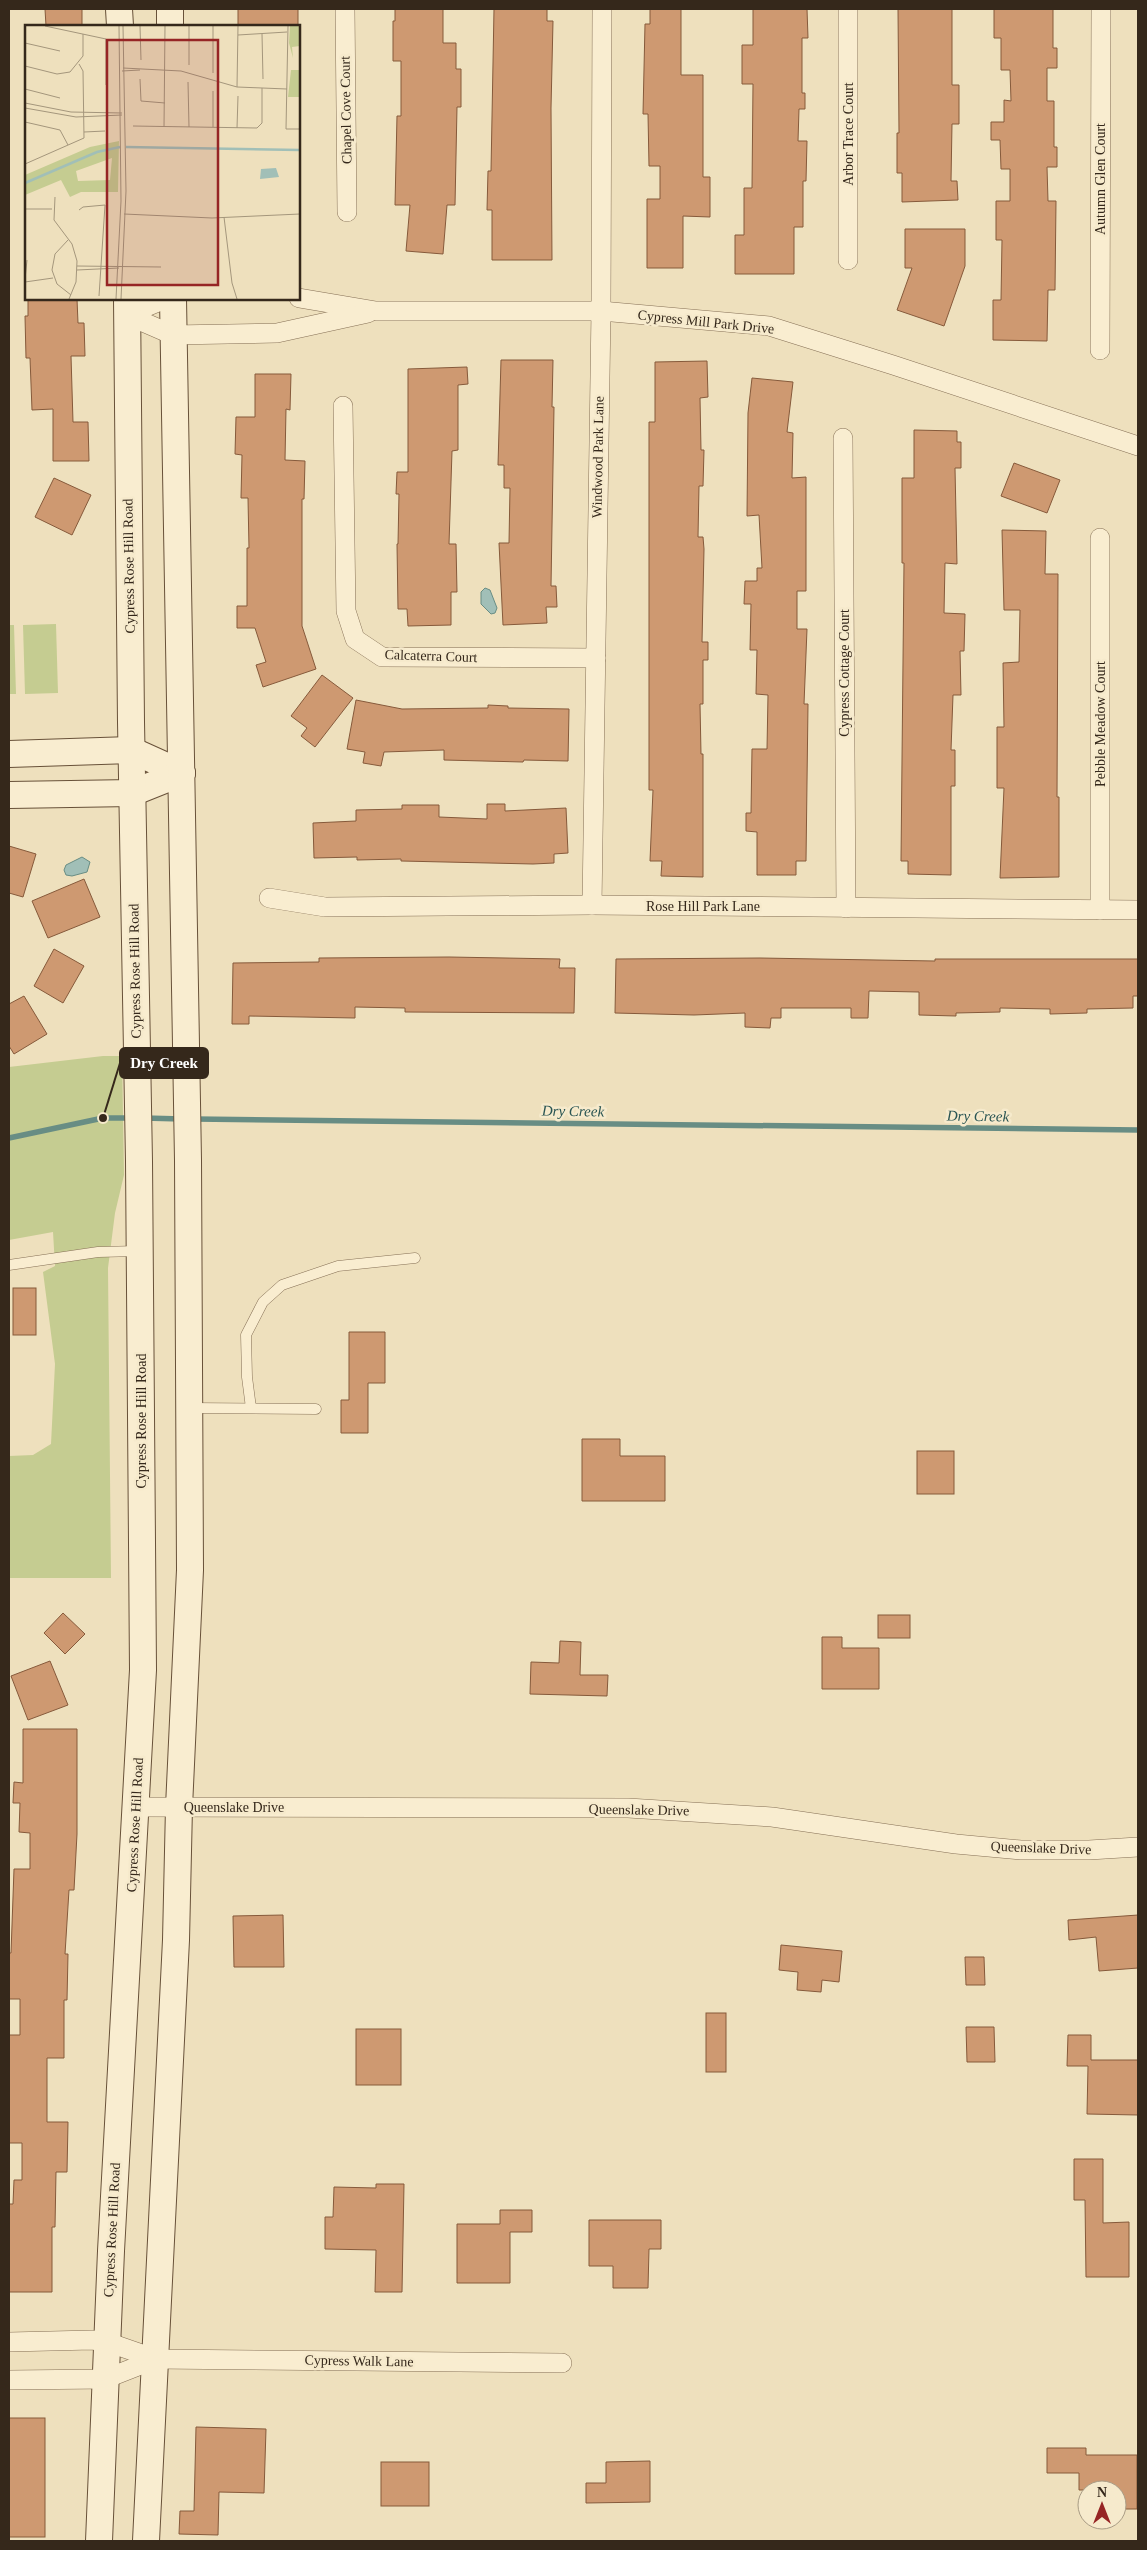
<svg xmlns="http://www.w3.org/2000/svg" width="1147" height="2550" viewBox="0 0 1147 2550" font-family="Georgia,serif">
<rect width="100%" height="100%" fill="#eee0bd"/>
<g fill="#c5cc91">
<path d="M56,624L58,693L25,694L23,625Z"/>
<path d="M9,625H14L16,694H9Z"/>
<path d="M103,1056H122L124,1175L115,1213L108,1268L111,1578H9V1456L33,1455L51,1444L55,1364L43,1272L55,1266L53,1232L9,1240V1067Z"/>
</g>
<g fill="#a1bfb7" stroke="#688d84">
<path d="M485,588L490,590L497,608L495,613L491,614L481,604V592Z"/>
<path d="M82,857L90,862L87,872L72,876L66,875L64,870L66,865Z"/>
</g>
<g fill="none" stroke-linecap="round" stroke-linejoin="round">
<g stroke="#688d84" stroke-width="5.5">
<path d="M144,1118L182,1119"/>
<path d="M194,1119L1138,1130"/>
<path d="M9,1138L103,1118H132"/>
</g>
</g>
<g fill="#ce9971" stroke="#865a3b">
<path d="M45,9H82V26H46Z"/>
<rect x="238" y="9" width="60" height="17"/>
<path d="M395,9H443V43H456V69H461V107H457L455,205H447L443,254L406,251L410,205H395L397,116H401V61H393V21H395Z"/>
<path d="M494,9H547V21H553L551,108L552,260H492V210H487L488,171H491Z"/>
<path d="M650,9H681V75H703V177H710V217L683,216V268H647V199H660V166H649L648,114H643L645,24H650Z"/>
<path d="M753,9H807L808,38H802V93H805V109H799L798,141H807L806,181H803V227H794V274H735V235H744V188H752L753,84H742V45H753Z"/>
<path d="M898,9H952V85H959V124H952L951,181H957L958,200L902,202V173H897V133H899Z"/>
<path d="M994,9H1053V48H1057V68H1047V101H1054V147H1057V167H1047L1048,201H1056L1055,290H1048L1047,341L993,340V300H1001L1002,240H996V201H1010V169H1001L1000,140H991V122H1004V100L1011,101L1010,70H1001V38H994Z"/>
<path d="M905,229H965V266L944,326L897,310L912,268H905Z"/>
<path d="M28,299H77L78,323H84L85,356H71L73,422H88L89,461H53V409L32,410L30,358H26L25,316H28Z"/>
<path d="M501,360H553L552,407H554L551,586H556L557,607H546L547,623L503,625L499,543H509L510,488H504V465H498Z"/>
<path d="M707,361L708,397L700,398L701,450H704L703,486H699L698,537H703L704,549L702,642H708V660H703V704H700L701,754H703V877L661,876L662,861H650L653,790H649V422H655V362Z"/>
<path d="M467,367L468,384L458,385V450L452,451L449,544H456L457,592H451V625L408,626L407,609H398L397,544H398L399,494H396L397,472H408V369Z"/>
<path d="M255,374H291L290,410L286,409L285,460L305,461L304,499H302V626L316,669L263,687L256,665L266,662L255,628H237V606H247V548H249L248,498H241L242,455L235,454L236,417H255Z"/>
<path d="M752,378L793,382L787,432L793,433L792,478L806,477V591H797V629H807L804,704H808L806,861H796V875H757V832L746,831V813H751L752,749H767L768,695L756,694L757,650H750L751,604H744L745,581H757V568H762L759,515L747,516L748,413Z"/>
<path d="M914,430L957,431V442H961V468H955L957,564L945,563L944,613L965,614L964,651H960L961,695H953L951,750H955V786H951V875L908,874V861H901L904,563H902V478H914Z"/>
<path d="M1014,463L1060,480L1047,513L1001,496Z"/>
<path d="M54,478L91,495L72,535L35,517Z"/>
<path d="M1002,530L1046,531L1045,574H1058L1057,797H1059V877L1000,878L1004,788H997V727H1004L1003,663L1019,662L1020,610H1004Z"/>
<path d="M322,675L353,698L315,747L301,736L307,728L291,716Z"/>
<path d="M356,700L402,709L488,708V705L508,706V708L569,709L568,761L524,760L523,762L444,760V750L384,752L381,766L363,763L365,752L347,749Z"/>
<path d="M487,804H505V811L566,808L568,853L554,854V863L533,864L401,861V859L357,860V857L314,858L313,823L356,821V810L402,809V805H439V817L487,819Z"/>
<path d="M9,846L36,854L23,897L9,893Z"/>
<path d="M84,879L100,917L48,938L32,901Z"/>
<path d="M54,949L84,966L63,1003L34,986Z"/>
<path d="M449,957L560,959L559,968H575L574,1013L405,1012V1008L355,1007V1018L249,1016V1024H232L233,963L319,962V958Z"/>
<path d="M760,958L935,961V959H1138V996H1133V1008L1087,1009V1013L1050,1014V1009L1000,1008V1012L956,1013V1016L919,1015V992L869,991L868,1018H851V1008H781V1018H771L770,1028L745,1027V1013L694,1015L615,1013L616,959Z"/>
<path d="M24,996L47,1034L14,1054L9,1046V1004Z"/>
<rect x="13" y="1288" width="23" height="47"/>
<path d="M349,1332H385V1383H368V1433H341V1400H349Z"/>
<path d="M582,1439H620V1456H665V1501H582Z"/>
<rect x="917" y="1451" width="37" height="43"/>
<path d="M63,1613L85,1634L65,1654L44,1633Z"/>
<rect x="878" y="1615" width="32" height="23"/>
<path d="M822,1637H842V1648H879V1689H822Z"/>
<path d="M560,1641L581,1642L580,1675H608L607,1696L530,1694L531,1662L559,1663Z"/>
<path d="M50,1661L68,1705L28,1720L11,1676Z"/>
<path d="M23,1729H77V1834L74,1890H69L65,1954H68L67,2000H64V2058H47V2122H68L67,2172H56L55,2227H52V2292H9V2204H13L14,2180H22V2143H9V2035H20V1999H9V1953H11L14,1869H30V1833L19,1832L20,1803H13L14,1782L23,1783Z"/>
<path d="M283,1915L284,1967H234L233,1916Z"/>
<path d="M1138,1915V1968L1099,1971L1096,1937L1069,1940L1068,1920Z"/>
<path d="M781,1945L842,1951L839,1982L822,1980L821,1992L797,1990L798,1972L779,1970Z"/>
<path d="M965,1957H984L985,1985H966Z"/>
<rect x="706" y="2013" width="20" height="59"/>
<path d="M966,2027H994L995,2062H967Z"/>
<rect x="356" y="2029" width="45" height="56"/>
<path d="M1068,2035H1091V2060H1138V2115L1087,2114L1088,2066H1067Z"/>
<path d="M1074,2159H1103V2223L1129,2222V2277H1086L1085,2200H1074Z"/>
<path d="M376,2184H404L402,2292H375L376,2250L325,2249V2217H333L334,2187L376,2188Z"/>
<path d="M500,2210H532V2232H510V2283H457V2224H500Z"/>
<path d="M589,2220H661V2249H649L648,2288H613V2266H589Z"/>
<rect x="9" y="2418" width="36" height="119"/>
<path d="M196,2427L266,2429L264,2493L219,2492L218,2535L179,2534L180,2511H194Z"/>
<path d="M1047,2448H1086V2455H1137V2509H1117V2490H1079V2473H1047Z"/>
<path d="M650,2461V2502L586,2503V2483H606V2462Z"/>
<rect x="381" y="2462" width="48" height="44"/>
</g>
<g fill="none" stroke-linecap="round" stroke-linejoin="round">
<g stroke="#867056" stroke-width="11">
<g id="service">
<path d="M9,1265L98,1252L139,1251"/>
<path d="M190,1408L316,1409"/>
<path d="M251,1408L247,1377L246,1335L263,1302L282,1285L338,1266L415,1258"/>
</g>
</g>
<g stroke="#867056" stroke-width="20">
<g id="minor">
<path d="M345,9L347,212"/>
<path d="M848,260V9"/>
<path d="M299,298L376,311H601L769,326L893,365L1138,446"/>
<path d="M127,315L173,335L277,333L368,313"/>
<path d="M127,315L165,299"/>
<path d="M1100,350L1101,9"/>
<path d="M343,406L346,611L355,639L382,657L596,658"/>
<path d="M843,438L846,908"/>
<path d="M269,898L325,907L592,905L1138,910"/>
<path d="M592,905L601,311L602,9"/>
<path d="M1100,910V538"/>
<path d="M137,1807L628,1808L772,1817L956,1844L1021,1850H1089L1138,1847"/>
<path d="M9,2342L92,2340L107,2342L156,2359L562,2363"/>
<path d="M9,2380L105,2379L156,2359"/>
</g>
</g>
<g stroke="#685139" stroke-width="28">
<g id="secondary">
<path d="M119,9L120,26"/>
<path d="M170,9V26"/>
<path d="M9,754L131,750L182,773"/>
<path d="M9,795L132,793L182,773"/>
<path d="M99,2541L111,2251L143,1670L139,1161L131,722L127,299"/>
<path d="M146,2541L176,1940L179,1807L190,1570L188,1160L173,299"/>
</g>
</g>
<use href="#service" stroke="#f9edd0" stroke-width="10"/>
<use href="#minor" stroke="#f9edd0" stroke-width="19"/>
<use href="#secondary" stroke="#f9edd0" stroke-width="26"/>
</g>
<g text-anchor="middle" dominant-baseline="central" stroke-width="5" stroke-linejoin="round" paint-order="stroke">
<g font-size="14" fill="#35281b" stroke="#f6eacc">
<text transform="translate(346 110) rotate(-91)">Chapel Cove Court</text>
<text transform="translate(848 134) rotate(-90)">Arbor Trace Court</text>
<text transform="translate(1100 179) rotate(-90)">Autumn Glen Court</text>
<text transform="translate(706 322) rotate(6)">Cypress Mill Park Drive</text>
<text transform="translate(598 457) rotate(-89)">Windwood Park Lane</text>
<text transform="translate(129 566) rotate(-91)">Cypress Rose Hill Road</text>
<text transform="translate(431 656) rotate(2)">Calcaterra Court</text>
<text transform="translate(844 673) rotate(-90)">Cypress Cottage Court</text>
<text transform="translate(1100 724) rotate(-90)">Pebble Meadow Court</text>
<text x="703" y="906">Rose Hill Park Lane</text>
<text transform="translate(135 971) rotate(-91)">Cypress Rose Hill Road</text>
<text transform="translate(141 1421) rotate(-90)">Cypress Rose Hill Road</text>
<text x="234" y="1807">Queenslake Drive</text>
<text transform="translate(639 1810) rotate(1)">Queenslake Drive</text>
<text transform="translate(135 1825) rotate(-87)">Cypress Rose Hill Road</text>
<text transform="translate(1041 1848) rotate(2)">Queenslake Drive</text>
<text transform="translate(112 2230) rotate(-87)">Cypress Rose Hill Road</text>
<text transform="translate(359 2361) rotate(1)">Cypress Walk Lane</text>
</g>
<g font-size="15" font-style="italic" fill="#2a5553" stroke="#f6eacc">
<text transform="translate(573 1111) rotate(1)">Dry Creek</text>
<text transform="translate(978 1116) rotate(1)">Dry Creek</text>
</g>
</g>
<g transform="translate(25 25)">
<rect width="275" height="275" fill="#eee0bd"/>
<path d="M265,1H275V21L267,22L268,33L264,18ZM266,45H275V72H263ZM94,116L93,167H56L45,172L36,155L0,170V150L65,122ZM87,133L85,155L53,156L51,146Z" fill="#c5cc91" fill-rule="evenodd"/>
<path d="M251,143L254,152L235,154L236,144Z" fill="#a1bfb7"/>
<path fill="none" stroke="#a1bfb7" stroke-width="2.5" d="M101,122L275,125M0,158L72,127L95,122"/>
<path fill="none" stroke="#a4967c" stroke-width="1" d="M20,1L81,14V60M115,1L116,35M263,1L261,104H275M237,9L238,54M213,10L262,7M0,18L35,26M164,40V1M0,41L32,49L45,47L58,31V9M98,43L156,46L212,62L262,64M97,46L115,45M188,48V1M115,54L116,76L140,78M163,57L164,102M212,62L213,1M0,64L35,73M0,78L46,87L97,88M0,83L51,92L97,90M0,97L35,105L43,120M108,101L232,103L237,98V63M139,102L140,1M188,102V66M212,103L213,71M59,107L80,106M0,139L59,113L58,46L54,39M30,172L29,195L47,219L52,236L51,257L44,274M0,184H27M54,185L58,182L80,180L74,271M99,189L187,193L275,189M199,192L207,258L212,274M43,215L30,229L27,245L32,259L46,270M52,241L136,242M52,245L94,243M0,254L2,235M0,257L28,253M91,274L96,176L94,1M96,274L101,166L98,1"/>
<path fill="#962525" fill-opacity="0.15" stroke="#962525" stroke-width="2.5" d="M82,15H193V260H82Z"/>
<rect width="275" height="275" fill="none" stroke="#35281b" stroke-width="2.5"/>
</g>
<path fill="none" stroke="#35281b" stroke-width="2" d="M103 1118L120 1063"/>
<circle fill="#35281b" stroke="#f6eacc" stroke-width="2" cx="103" cy="1118" r="5"/>
<rect fill="#35281b" stroke="#35281b" stroke-width="2" x="120" y="1048" width="88" height="30" rx="5"/>
<g font-size="15" text-anchor="middle" font-weight="bold" fill="#fff">
<text x="164" y="1068">Dry Creek</text>
</g>
<rect width="1147" height="2550" fill="none" stroke="#35281b" stroke-width="20"/>
<g transform="translate(1102 2505)"><circle r="24" fill="#f6eacc" stroke="#a99c85"/>
<path d="M0-4L9 19L0 12L-9 19Z" fill="#962525"/>
<text y="-8" font-size="14" font-weight="bold" text-anchor="middle" fill="#35281b">N</text>
</g>
</svg>
